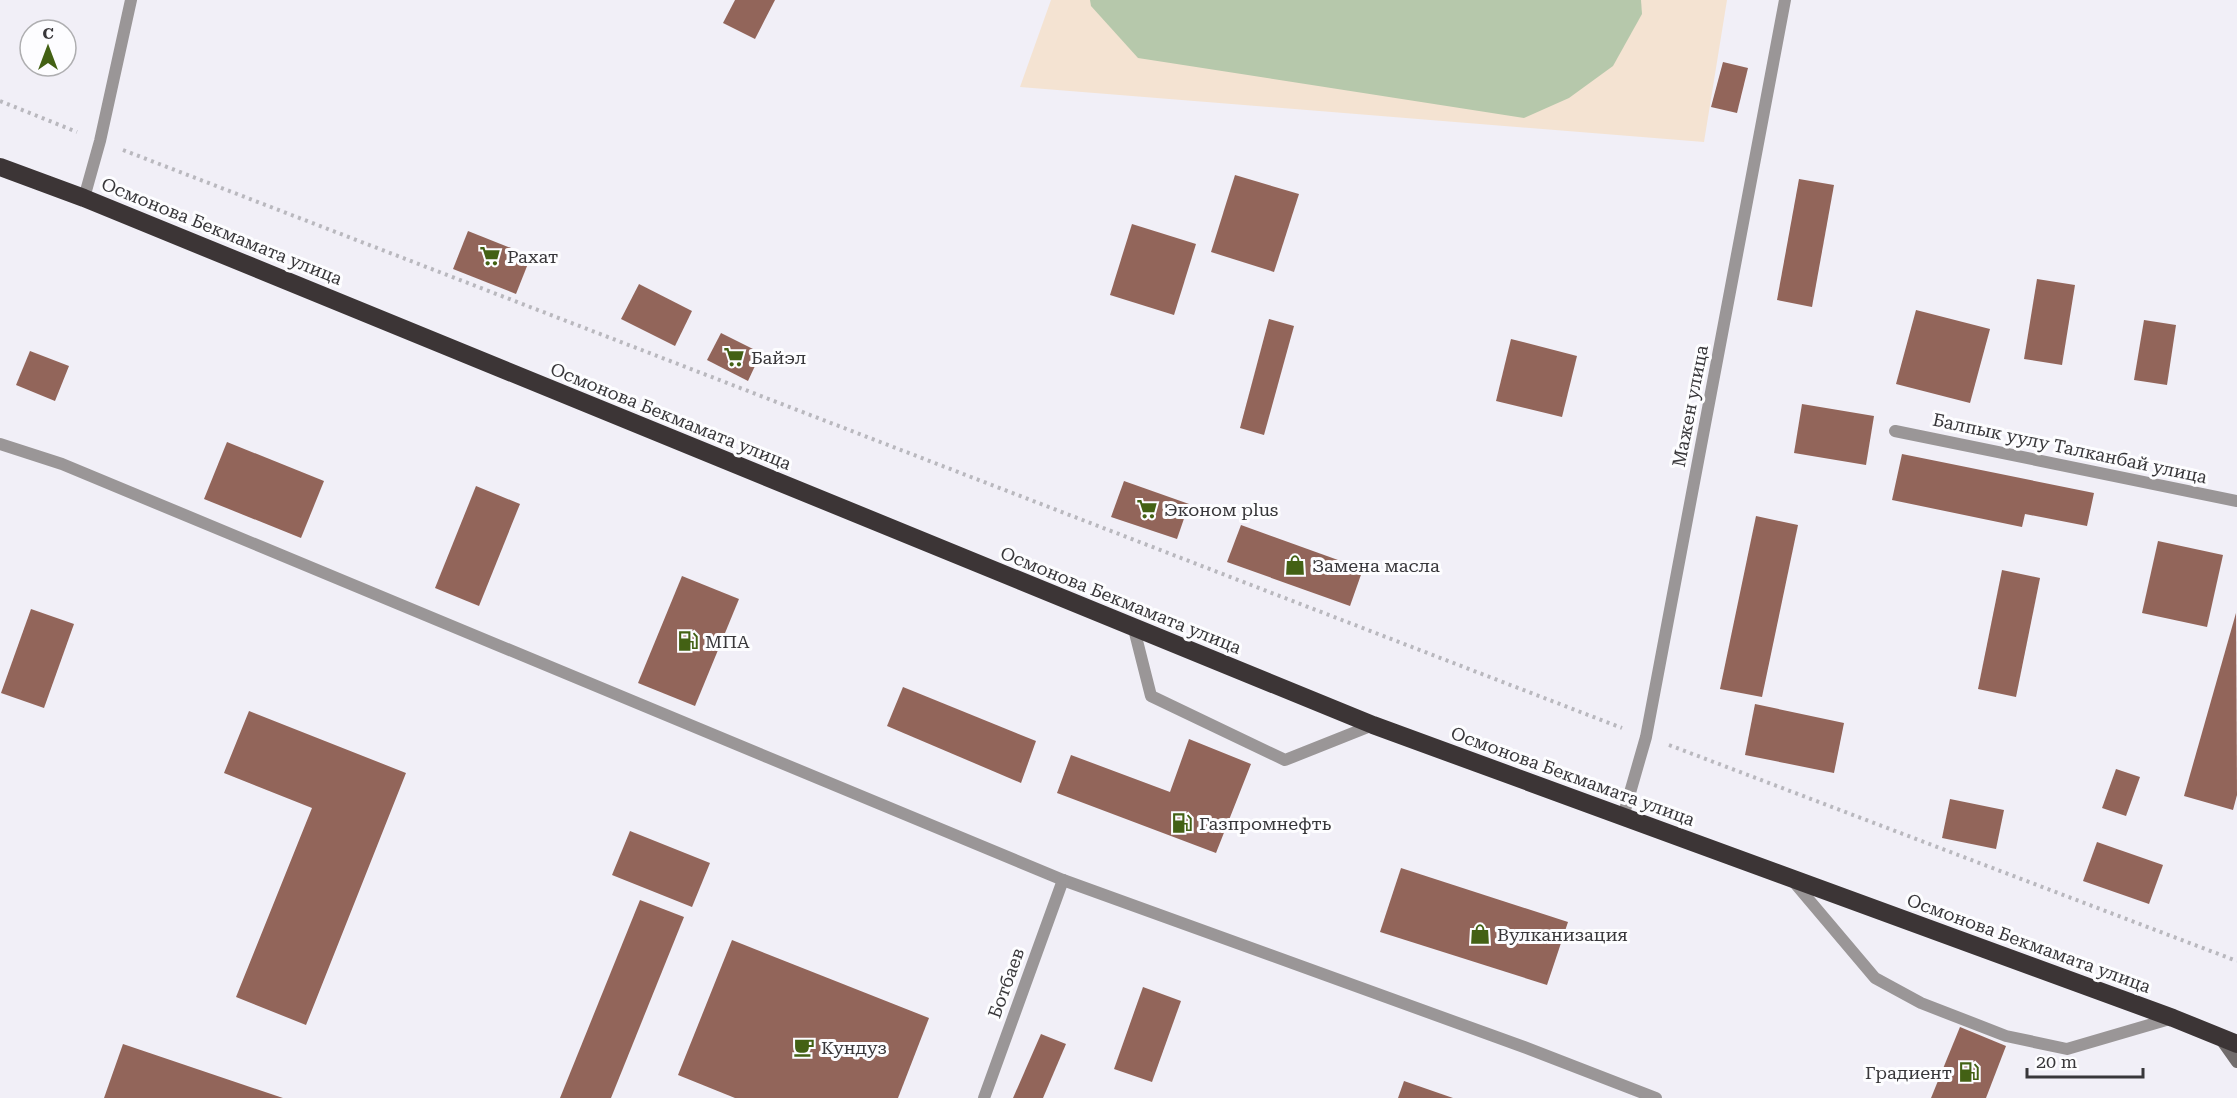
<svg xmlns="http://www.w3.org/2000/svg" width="2237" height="1098" viewBox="0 0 2237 1098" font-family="'Roboto Serif',serif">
<rect width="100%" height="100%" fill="#f1eff7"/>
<path fill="#f4e3d2" d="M1051,0H1727L1704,142L1020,87Z"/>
<path fill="#b6c8ab" d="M1090,0H1641L1642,14L1613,66L1569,98L1524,118L1138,58L1091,6Z"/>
<g fill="#92655a">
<path d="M735,0H775L755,39L723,23Z"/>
<path d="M1723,62L1748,68L1737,113L1711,107Z"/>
<path d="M1235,175L1299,194L1274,272L1211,252Z"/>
<path d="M1799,179L1834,185L1812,307L1777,300Z"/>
<path d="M1132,224L1196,244L1174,315L1110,295Z"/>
<path d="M468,231L531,256L516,294L453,269Z"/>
<path d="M2037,279L2075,285L2062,365L2024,359Z"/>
<path d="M639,284L692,311L675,346L621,319Z"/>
<path d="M1916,310L1990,329L1970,403L1896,384Z"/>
<path d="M1269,319L1294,326L1264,435L1240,428Z"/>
<path d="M2144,320L2176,325L2167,385L2134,380Z"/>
<path d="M721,333L761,353L748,381L707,360Z"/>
<path d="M1511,339L1577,356L1562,417L1496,401Z"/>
<path d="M30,351L69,366L55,401L16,385Z"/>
<path d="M1802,404L1874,416L1866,465L1794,453Z"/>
<path d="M227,442L324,481L301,538L204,499Z"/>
<path d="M1902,454L2094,493L2087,526L2025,514L2022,527L1892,500Z"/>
<path d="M1124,481L1189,504L1177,539L1111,517Z"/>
<path d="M476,486L520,504L479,606L435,588Z"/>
<path d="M1756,516L1798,525L1762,697L1720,689Z"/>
<path d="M1241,525L1363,569L1350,606L1227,562Z"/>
<path d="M2158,541L2223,555L2207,627L2142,613Z"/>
<path d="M2002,570L2040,578L2016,697L1978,689Z"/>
<path d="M682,576L739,599L695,706L638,683Z"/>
<path d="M31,609L74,624L44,708L1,693Z"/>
<path d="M2236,613L2237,795L2233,810L2184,796Z"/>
<path d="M903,687L1036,741L1021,783L887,726Z"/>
<path d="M1755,704L1844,723L1834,773L1745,755Z"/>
<path d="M249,711L406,773L306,1025L236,997L312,808L224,773Z"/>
<path d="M1189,739L1251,764L1216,853L1057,793L1071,755L1170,792Z"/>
<path d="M2116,769L2140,777L2126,816L2102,808Z"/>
<path d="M1950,799L2004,810L1996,849L1942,838Z"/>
<path d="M630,831L710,863L692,907L612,875Z"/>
<path d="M2097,842L2163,865L2149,904L2083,881Z"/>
<path d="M1401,868L1568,922L1547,985L1380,932Z"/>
<path d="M640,900L684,917L611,1098H560Z"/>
<path d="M732,940L929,1018L898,1098H735L678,1075Z"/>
<path d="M1143,987L1181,1001L1152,1082L1114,1069Z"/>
<path d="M1960,1027L2006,1046L1986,1098H1931Z"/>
<path d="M1041,1034L1066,1044L1043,1098H1013Z"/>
<path d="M123,1044L283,1098H104Z"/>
<path d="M1404,1081L1453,1098H1398Z"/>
</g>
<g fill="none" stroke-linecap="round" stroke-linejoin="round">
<g stroke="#b9b8be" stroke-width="4" stroke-dasharray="3 4.5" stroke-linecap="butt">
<path d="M0,101L77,132"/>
<path d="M123,150L1622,728"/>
<path d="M1669,745L2237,961"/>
</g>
<g stroke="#9a9697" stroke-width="12">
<path d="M1134,629L1151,696L1285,760L1373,725"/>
<path d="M1793,881L1875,978L1921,1003L2006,1036L2067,1049L2173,1018"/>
</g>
<g stroke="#9a9697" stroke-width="12">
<path d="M84,198L100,141L131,0"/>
<path d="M1895,431L2237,501"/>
<path d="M0,444L62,464L1063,880L1524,1047L1656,1098"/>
<path d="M1623,817L1646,737L1785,0"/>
<path d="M984,1098L1063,880"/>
</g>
<path stroke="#716c6c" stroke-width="12" d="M2220,1038L2237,1062"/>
<path stroke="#3c3536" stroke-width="18" d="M0,167L84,198L1373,725L2173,1018L2237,1044"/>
</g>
<defs>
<g id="supermarket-bare" transform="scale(1.62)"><path d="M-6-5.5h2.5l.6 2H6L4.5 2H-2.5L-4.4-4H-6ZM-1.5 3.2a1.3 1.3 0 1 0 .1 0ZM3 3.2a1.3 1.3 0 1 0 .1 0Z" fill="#436114" stroke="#fdfdff" stroke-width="2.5" paint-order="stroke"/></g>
<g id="shop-bare" transform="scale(1.62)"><path d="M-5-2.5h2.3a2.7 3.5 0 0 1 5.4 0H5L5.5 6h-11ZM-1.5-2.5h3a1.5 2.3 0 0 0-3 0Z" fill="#436114" stroke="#fdfdff" stroke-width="2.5" paint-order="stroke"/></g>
<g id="fuel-bare" transform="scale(1.62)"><path d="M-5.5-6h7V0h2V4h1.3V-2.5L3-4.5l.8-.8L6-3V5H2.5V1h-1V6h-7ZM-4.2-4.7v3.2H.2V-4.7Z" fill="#436114" stroke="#fdfdff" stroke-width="2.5" paint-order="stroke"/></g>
<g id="cafe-bare" transform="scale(1.62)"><path d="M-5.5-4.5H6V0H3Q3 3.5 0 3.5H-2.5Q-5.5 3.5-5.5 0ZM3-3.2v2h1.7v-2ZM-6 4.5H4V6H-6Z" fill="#436114" stroke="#fdfdff" stroke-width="2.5" paint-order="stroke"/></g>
</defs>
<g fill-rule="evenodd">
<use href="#supermarket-bare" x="490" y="256"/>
<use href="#supermarket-bare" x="734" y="357"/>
<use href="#supermarket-bare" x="1147" y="509"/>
<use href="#shop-bare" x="1295" y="565"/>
<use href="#fuel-bare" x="688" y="641"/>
<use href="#fuel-bare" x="1182" y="823"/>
<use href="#shop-bare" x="1480" y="934"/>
<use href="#cafe-bare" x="804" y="1047"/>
<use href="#fuel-bare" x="1969" y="1072"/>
</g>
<g text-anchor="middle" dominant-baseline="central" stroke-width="6" stroke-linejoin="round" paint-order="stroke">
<g font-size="18" fill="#38373a" stroke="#fdfdff">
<text transform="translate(222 231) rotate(22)">Осмонова Бекмамата улица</text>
<text transform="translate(1690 406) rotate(-79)">Мажен улица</text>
<text transform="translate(671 416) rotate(22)">Осмонова Бекмамата улица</text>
<text transform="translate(2070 448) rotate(12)">Балпык уулу Талканбай улица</text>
<text transform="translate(1121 600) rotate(22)">Осмонова Бекмамата улица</text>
<text transform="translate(1573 776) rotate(20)">Осмонова Бекмамата улица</text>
<text transform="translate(2029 943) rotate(20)">Осмонова Бекмамата улица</text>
<text transform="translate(1006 983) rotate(-70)">Ботбаев</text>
</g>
<g font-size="18" fill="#38373a" stroke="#fdfdff" text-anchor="start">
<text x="507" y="256">Рахат</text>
<text x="751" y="357">Байэл</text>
<text x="1164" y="509">Эконом plus</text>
<text x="1312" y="565">Замена масла</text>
<text x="705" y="641">МПА</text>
<text x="1199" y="823">Газпромнефть</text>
<text x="1497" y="934">Вулканизация</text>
<text x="821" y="1047">Кундуз</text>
<text x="1952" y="1072" text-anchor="end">Градиент</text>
</g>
</g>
<g transform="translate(48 48)"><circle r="28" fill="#fdfdff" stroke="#aeaeb0" stroke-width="1.5"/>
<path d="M0-4.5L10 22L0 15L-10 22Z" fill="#436114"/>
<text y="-9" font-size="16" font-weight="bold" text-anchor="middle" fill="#38373a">С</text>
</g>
<path d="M2027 1068v9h116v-9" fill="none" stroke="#38373a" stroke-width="3"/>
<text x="2036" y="1068" font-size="18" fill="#38373a" stroke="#fdfdff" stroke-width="4.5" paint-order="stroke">20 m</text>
</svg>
